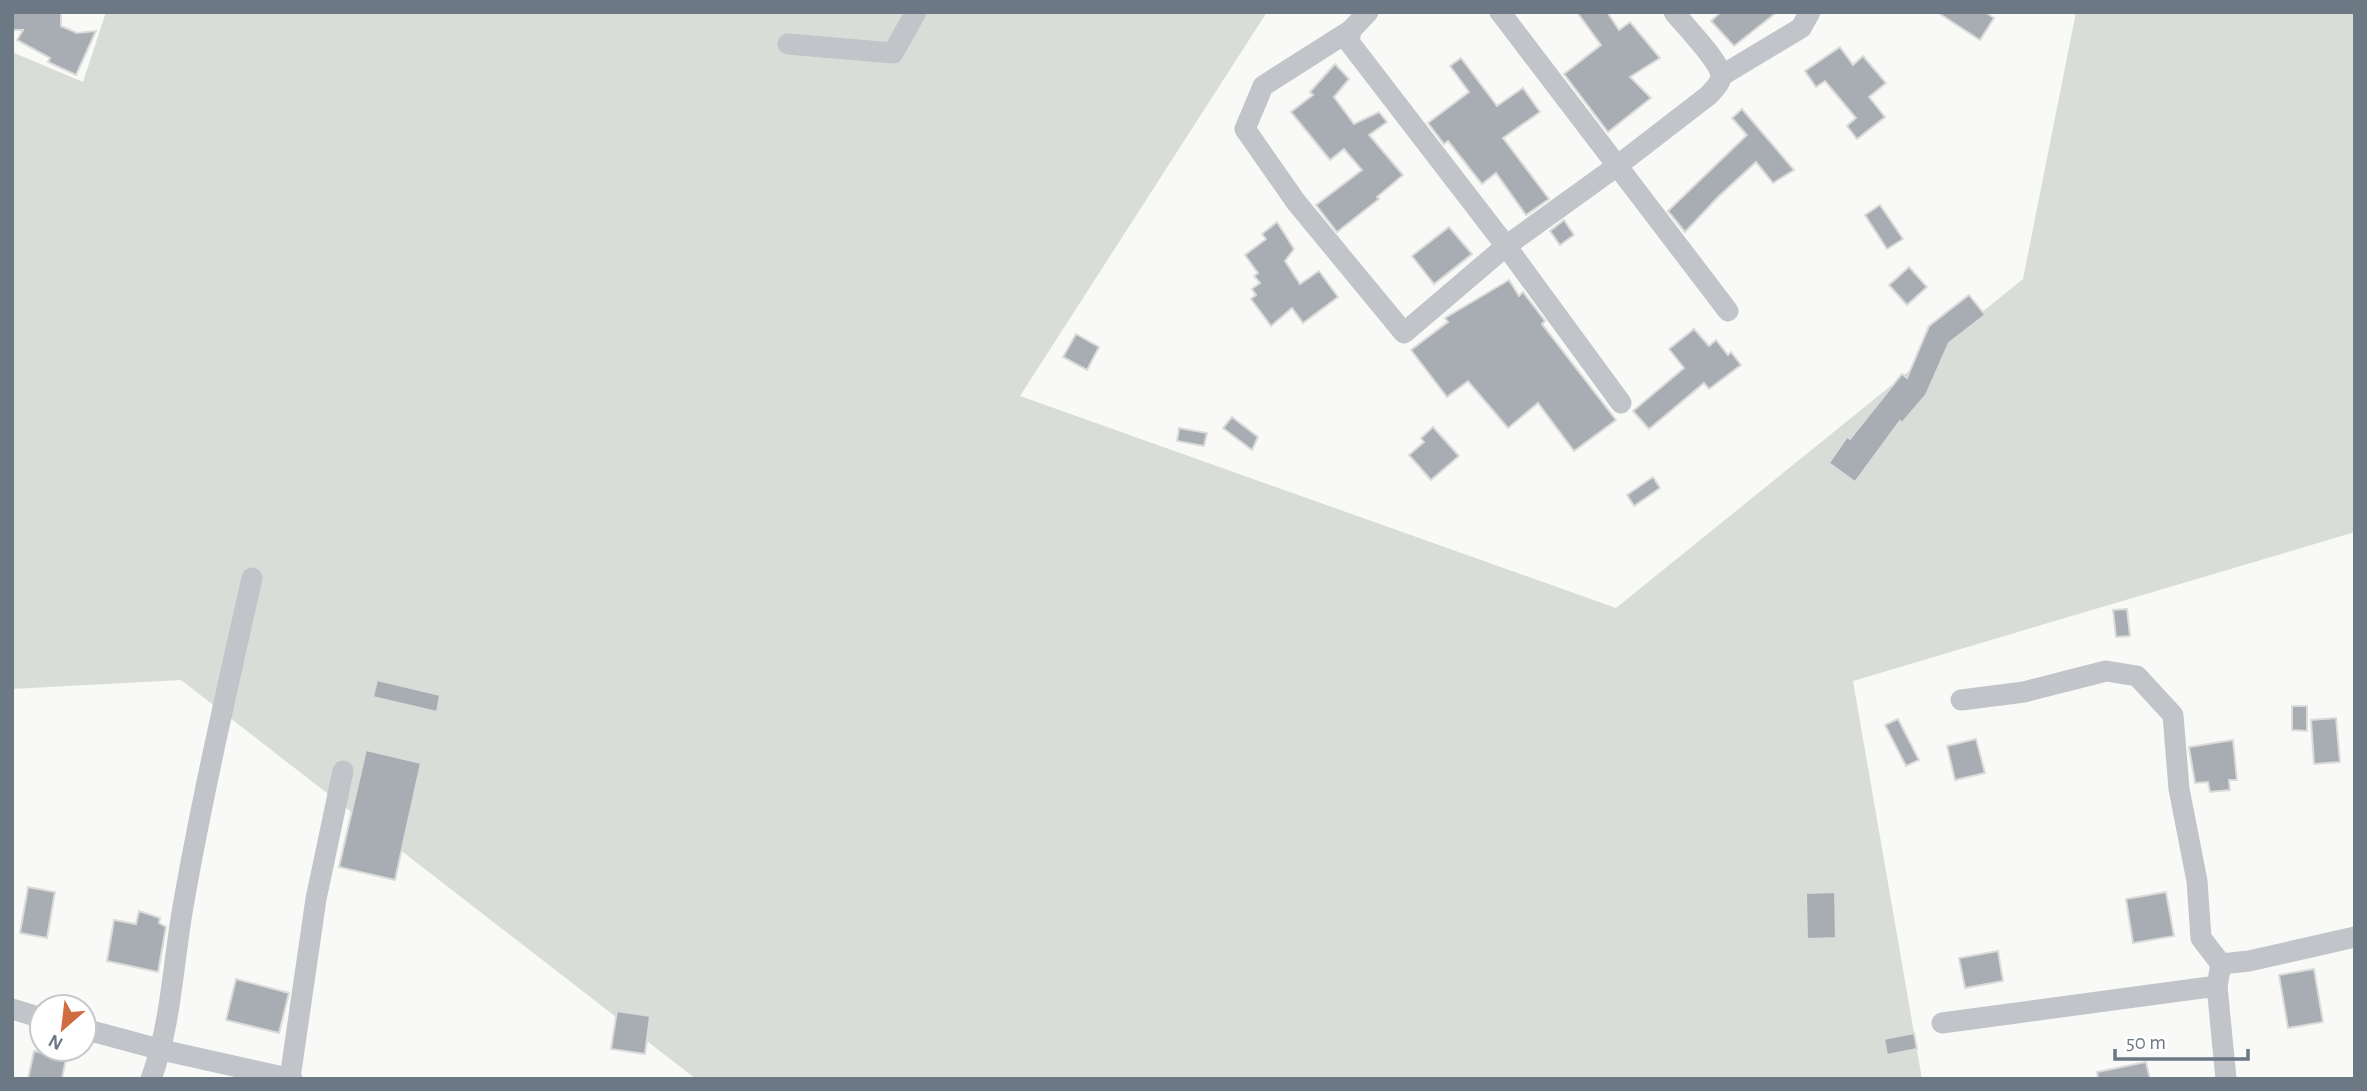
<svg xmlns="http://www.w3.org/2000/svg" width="2367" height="1091" viewBox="0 0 2367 1091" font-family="'Alegreya Sans',sans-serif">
<rect width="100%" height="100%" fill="#f9f9f7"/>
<path fill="#d9ddd7" d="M106,12H1267L1020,396L1616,608L2023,279L2076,12H2355V532L1853,681L1922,1079H696L181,680L12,689V52L83,82Z"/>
<g fill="#a7adb3" stroke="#dbdbd9" stroke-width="2">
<path d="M12,12H61V26L77,33L96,31L76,75L48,62L50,58L17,40L23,30H12Z"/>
<path d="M1577,12H1607L1619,30L1630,22L1660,58L1630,77L1651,98L1608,132L1564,74L1601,45Z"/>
<path d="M1721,12H1777L1734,46L1711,21Z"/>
<path d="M1937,12H1985L1994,18L1980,40Z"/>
<path d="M1840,47L1853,65L1863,56L1886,83L1869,97L1885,117L1857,139L1847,126L1856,118L1825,81L1816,87L1805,71Z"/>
<path d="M1461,58L1497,106L1523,88L1540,112L1503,138L1549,199L1526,215L1496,173L1482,184L1448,141L1444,144L1428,123L1469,92L1450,66Z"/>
<path d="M1335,64L1349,79L1334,97L1354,124L1379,112L1387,122L1369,135L1403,175L1377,197L1379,199L1337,232L1316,205L1362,170L1344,149L1330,160L1291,112L1313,95L1310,92Z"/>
<path d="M1742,109L1794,170L1773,183L1756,162L1718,197L1685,232L1668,211L1747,135L1732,118Z"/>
<path d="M1880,205L1903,239L1887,249L1865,215Z"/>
<path d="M1564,220L1574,235L1560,245L1550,231Z"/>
<path d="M1277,222L1294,249L1285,261L1300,284L1319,271L1338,297L1303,323L1292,308L1271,326L1251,299L1256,295L1252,289L1260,283L1254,276L1258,273L1245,255L1266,239L1262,234Z"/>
<path d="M1449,227L1472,254L1434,284L1412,256Z"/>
<path d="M1909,267L1927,287L1907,305L1889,285Z"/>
<path d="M1509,280L1519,296L1523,292L1545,321L1542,324L1616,420L1574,451L1538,403L1508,428L1468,381L1447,397L1411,350L1448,322L1445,318Z"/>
<path d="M1969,295L1985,315L1949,343L1926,395L1902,423L1900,421L1855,482L1829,463L1847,437L1850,439L1902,374L1907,378L1929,326Z"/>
<path d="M1694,329L1709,346L1716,340L1728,355L1731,352L1741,365L1709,389L1704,383L1649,429L1633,411L1684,368L1669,349Z"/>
<path d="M1076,334L1099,347L1087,370L1063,357Z"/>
<path d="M1232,417L1258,437L1252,450L1223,428Z"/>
<path d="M1433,427L1459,456L1431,480L1409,455L1424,442L1421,438Z"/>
<path d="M1179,428L1207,433L1204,446L1177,441Z"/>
<path d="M1653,477L1660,488L1634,506L1627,495Z"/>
<path d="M2127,609L2130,636L2116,637L2113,610Z"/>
<path d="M377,680L440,695L437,712L373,697Z"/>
<path d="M2292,706H2307V731L2292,730Z"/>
<path d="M2336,718L2340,762L2314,764L2311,720Z"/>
<path d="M1898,719L1919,760L1906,766L1885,725Z"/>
<path d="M1976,739L1985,773L1955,780L1947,746Z"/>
<path d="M2233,740L2237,780H2229L2230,790L2210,792L2208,782L2195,783L2189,747Z"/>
<path d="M366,750L421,763L395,880L339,867Z"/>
<path d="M28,887L55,892L47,938L20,933Z"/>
<path d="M1835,892L1836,938L1807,939L1806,893Z"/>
<path d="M2166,892L2174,936L2133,943L2126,899Z"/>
<path d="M139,911L160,918L159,923L166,927L158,972L107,961L114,920L136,924Z"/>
<path d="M1998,951L2003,981L1965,988L1959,958Z"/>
<path d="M2314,969L2323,1022L2288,1028L2279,975Z"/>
<path d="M236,979L289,993L279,1033L226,1020Z"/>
<path d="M617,1011L650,1016L645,1054L611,1049Z"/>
<path d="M1914,1033L1917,1049L1887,1055L1884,1039Z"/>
<path d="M34,1051L66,1058L62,1079H28Z"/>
<path d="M2146,1062L2150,1079H2098L2097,1072Z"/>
</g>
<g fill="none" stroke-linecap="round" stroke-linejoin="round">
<g stroke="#c1c4c8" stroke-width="21">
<path d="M1368,12L1351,30L1349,42L1506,246L1621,403"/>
<path d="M1500,12L1728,311"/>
<path d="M1351,30L1263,86L1245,129L1296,202L1404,333L1506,246L1617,166L1709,95C1714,89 1721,83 1721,76C1720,61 1684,25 1674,12"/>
<path d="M788,44L893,53L916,12"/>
<path d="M1721,76L1801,28L1810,12"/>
<path d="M1961,700L2024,692L2106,671L2137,676L2173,715L2179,789L2197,881L2201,938L2221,964"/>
<path d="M12,1009L42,1018"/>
<path d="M1942,1023L2217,986"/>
<path d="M84,1029L162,1050L292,1079"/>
<path d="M290,1078L316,899L343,771"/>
<path d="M151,1079C172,1022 173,960 184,901C203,793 228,685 252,578"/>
<path d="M2226,1079L2217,986L2221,964L2249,961L2355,937"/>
</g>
</g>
<rect width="2367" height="1091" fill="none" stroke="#6c7884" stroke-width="28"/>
<g transform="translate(63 1028) rotate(208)"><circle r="33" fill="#ffffff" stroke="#c4c9ce" stroke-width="2"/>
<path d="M0-5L12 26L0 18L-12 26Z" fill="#cf6c41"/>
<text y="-10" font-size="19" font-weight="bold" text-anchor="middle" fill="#6c7884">N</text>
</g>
<path d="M2115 1049v10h133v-10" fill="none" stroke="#6c7884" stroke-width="3.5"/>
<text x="2126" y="1049" font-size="21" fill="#6c7884" stroke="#ffffff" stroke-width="5" paint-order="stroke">50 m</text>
</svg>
